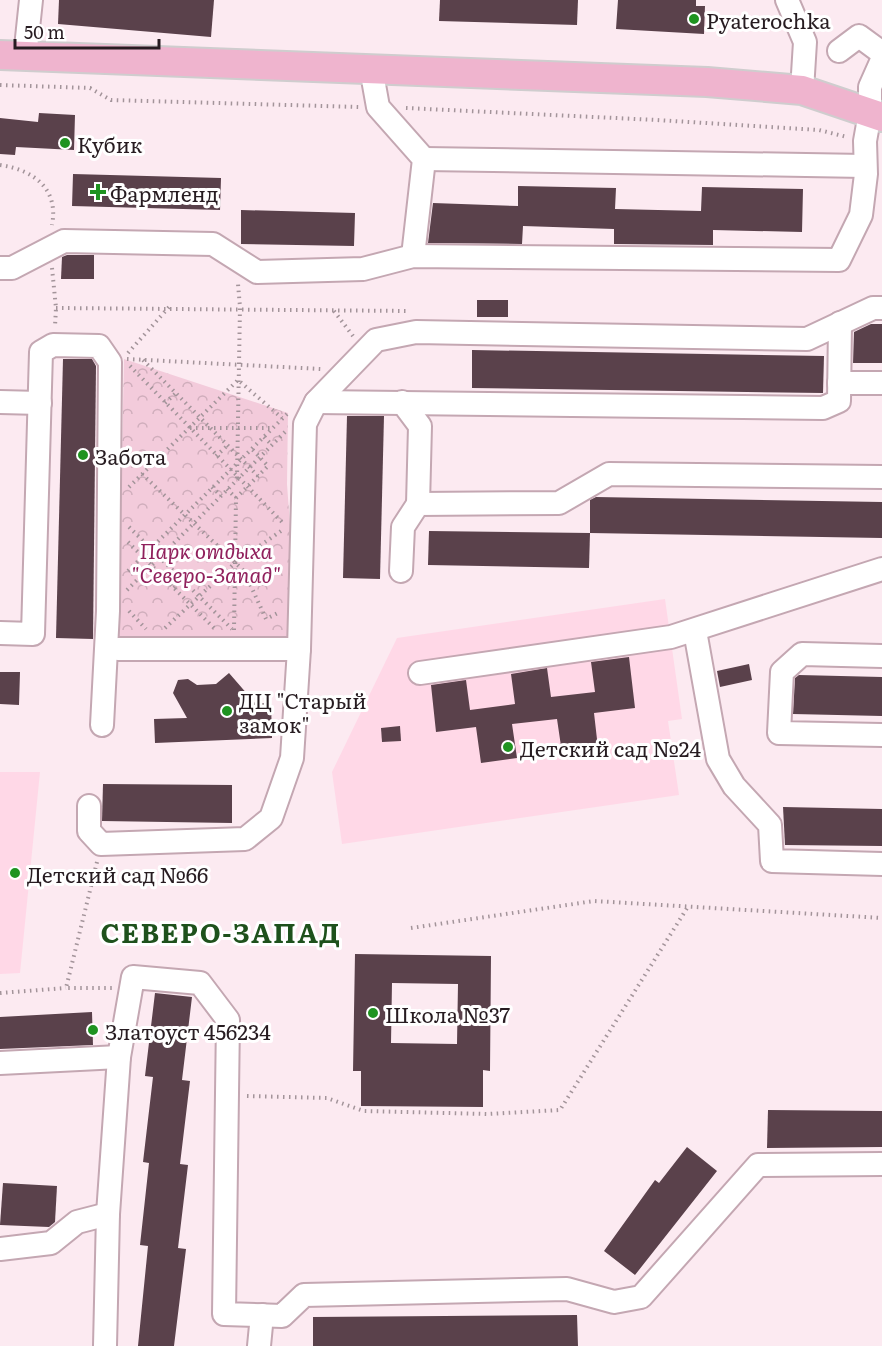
<svg xmlns="http://www.w3.org/2000/svg" width="882" height="1346" viewBox="0 0 882 1346" font-family="Literata,serif">
<defs>
<pattern id="forest-crowns" width="20" height="18" patternUnits="userSpaceOnUse" patternTransform="scale(1.5)"><rect width="20" height="18" fill="#f3cbdb"/><path d="M2 6a3 3 0 1 1 6 0M12 15a3 3 0 1 1 6 0" fill="none" stroke="#d0aebc"/></pattern>
</defs>
<rect width="100%" height="100%" fill="#fceaf1"/>
<g fill="#ffd8e7">
<path d="M665,599L682,719L668,721L679,795L342,844L332,772L397,638Z"/>
<path d="M0,772H40L20,973L0,974Z"/>
</g>
<path fill="url(#forest-crowns)" d="M124,359L288,413L287,484L299,649H118Z"/>
<g fill="#5a414b" fill-rule="evenodd">
<path d="M59,0H214L211,37L58,24Z"/>
<path d="M440,0H578L577,25L439,21Z"/>
<path d="M618,0H696V6H705L704,34L616,29Z"/>
<path d="M39,113L75,115L74,150L16,147L15,155L0,154V118L38,122Z"/>
<path d="M73,174L221,178L220,210L72,206Z"/>
<path d="M518,186L616,188L615,209L701,211L702,187L803,189L802,232L713,230V245L614,244V229L523,226L522,244L428,243L433,203L518,206Z"/>
<path d="M241,210L355,213L354,246L241,244Z"/>
<path d="M67,255H94V279H61L62,257Z"/>
<rect x="477" y="300" width="31" height="17"/>
<path d="M871,324H882V363H853L854,332Z"/>
<path d="M472,350L824,356L823,393L472,388Z"/>
<path d="M63,359H92L96,366L93,639L56,638Z"/>
<path d="M347,416H384L380,579L343,578Z"/>
<path d="M596,497L882,502V538L590,533V500Z"/>
<path d="M429,531L590,533L589,568L428,565Z"/>
<path d="M629,657L635,708L594,713L598,748L562,753L557,719L512,724L517,758L481,763L476,727L436,732L431,685L466,680L470,710L515,704L511,674L547,668L551,697L595,692L591,662Z"/>
<path d="M749,664L752,680L720,687L717,671Z"/>
<path d="M0,672H20L19,705L0,704Z"/>
<path d="M229,673L255,703H271L272,738L155,743L154,719L187,718L173,693L178,680L188,679L197,685L216,684Z"/>
<path d="M799,675L882,677V716L793,714L795,678Z"/>
<path d="M400,726L401,741L382,742L381,728Z"/>
<path d="M103,784L232,785V823L102,821Z"/>
<path d="M783,807L882,809V846L785,845Z"/>
<path d="M355,954L491,956L490,1071L483,1070V1107L361,1106V1071H353ZM392,983L458,984L457,1044L391,1043Z"/>
<path d="M155,993L192,997L182,1080L190,1081L180,1164L188,1165L178,1248L186,1249L174,1346H138L148,1246L140,1245L149,1163L143,1162L153,1077L145,1076Z"/>
<path d="M92,1012L93,1045L0,1049V1017Z"/>
<path d="M768,1110L882,1111V1147L767,1148Z"/>
<path d="M687,1147L717,1171L635,1275L604,1251L655,1180L659,1183Z"/>
<path d="M3,1183L57,1186L55,1222L49,1227L0,1225Z"/>
<path d="M577,1315L578,1346H313V1317Z"/>
</g>
<g fill="none" stroke-linecap="round" stroke-linejoin="round">
<g stroke="#c4a7b2" stroke-width="26">
<g id="minor">
<path d="M787,0L805,42L802,90"/>
<path d="M839,51L859,36L882,53"/>
<path d="M25,57L31,0"/>
<path d="M371,68L378,107L424,159L413,256"/>
<path d="M424,159L865,166"/>
<path d="M0,268H12L64,241L213,244L257,272L363,269L413,256L839,260L861,215L866,174L865,141L870,113V87L882,60"/>
<path d="M839,383H882"/>
<path d="M0,402L40,403"/>
<path d="M316,402L823,408L839,401L840,323"/>
<path d="M402,402L420,426L418,504"/>
<path d="M401,571L403,527L418,504L559,503L609,474L882,477"/>
<path d="M695,631L718,759L734,786L770,825L772,861L882,864"/>
<path d="M0,633L33,634L41,352L53,345L99,346L110,362L108,611L102,725"/>
<path d="M118,649H299"/>
<path d="M882,656L802,654L782,672L779,733L882,735"/>
<path d="M420,673L671,637L882,569"/>
<path d="M89,806V831L101,844L245,839L271,818L292,758L299,649L305,424L316,402L376,340L416,332L807,339L873,308H882"/>
<path d="M0,1063L119,1057"/>
<path d="M0,1249L51,1243L77,1222L108,1214"/>
<path d="M105,1346L108,1214L119,1057L133,977L200,983L228,1020L224,1314L282,1316L304,1295L567,1289L614,1302L641,1297L758,1165L882,1164"/>
<path d="M259,1346L262,1315"/>
</g>
</g>
<g stroke="#cfcdce" stroke-width="32">
<path id="major" d="M0,55L707,82L802,90L882,117"/>
</g>
<g stroke="#a3949a" stroke-width="4" stroke-dasharray="1.5 4.5" stroke-linecap="butt">
<path d="M0,85L90,88L111,100L359,107"/>
<path d="M406,108L657,120L819,130L847,137"/>
<path d="M0,165C34,170 59,189 52,225"/>
<path d="M52,268L56,308L55,326"/>
<path d="M56,308L409,311"/>
<path d="M334,311L353,336"/>
<path d="M128,353L169,307"/>
<path d="M127,359L321,369"/>
<path d="M143,360L258,476"/>
<path d="M130,366L282,522"/>
<path d="M165,403L176,393"/>
<path d="M190,428H272"/>
<path d="M264,437L272,445"/>
<path d="M216,456L228,445"/>
<path d="M142,474L244,571L266,619L280,612"/>
<path d="M237,478L240,307L238,284"/>
<path d="M129,487L238,380L282,418"/>
<path d="M212,487L221,496"/>
<path d="M227,489L236,498"/>
<path d="M129,527L232,629"/>
<path d="M128,542L214,628"/>
<path d="M128,571L287,414"/>
<path d="M174,588L182,580"/>
<path d="M127,590L285,432"/>
<path d="M129,611L146,629"/>
<path d="M165,628L235,563L281,531"/>
<path d="M234,630L236,498L268,466L252,449"/>
<path d="M97,862L66,988H112"/>
<path d="M411,928L594,901L882,918"/>
<path d="M0,993L66,988"/>
<path d="M247,1096L327,1098L364,1111L487,1114L560,1110L689,905"/>
</g>
<use href="#minor" stroke="#fff" stroke-width="22"/>
<use href="#major" stroke="#efb4ce" stroke-width="28"/>
</g>
<g fill="#1f9320" stroke="#fff" stroke-width="2">
<circle cx="694" cy="19" r="6"/>
<circle cx="65" cy="143" r="6"/>
<path d="M95 183h6v6h6v6h-6v6h-6v-6h-6v-6h6z"/>
<circle cx="83" cy="455" r="6"/>
<circle cx="227" cy="711" r="6"/>
<circle cx="508" cy="747" r="6"/>
<circle cx="15" cy="873" r="6"/>
<circle cx="373" cy="1013" r="6"/>
<circle cx="93" cy="1030" r="6"/>
</g>
<g text-anchor="middle" dominant-baseline="central" stroke-width="6" stroke-linejoin="round" paint-order="stroke">
<g font-size="21" fill="#271c21" stroke="#fff" text-anchor="start">
<text x="706" y="19">Pyaterochka</text>
<text x="77" y="143">Кубик</text>
<text x="110" y="192">Фармленд</text>
<text x="95" y="455">Забота</text>
<text x="239" y="699">ДЦ "Старый<tspan x="239" dy="24">замок"</tspan></text>
<text x="520" y="747">Детский сад №24</text>
<text x="27" y="873">Детский сад №66</text>
<text x="385" y="1013">Школа №37</text>
<text x="105" y="1030">Златоуст 456234</text>
</g>
<g font-size="21" font-style="italic" fill="#90205c" stroke="#fff">
<text x="206" y="549">Парк отдыха<tspan x="206" dy="24">"Северо-Запад"</tspan></text>
</g>
<g font-size="27" font-weight="bold" letter-spacing="1.5" fill="#1e511c" stroke="#fff">
<text x="221" y="931">СЕВЕРО-ЗАПАД</text>
</g>
</g>
<path d="M15 39v9h144v-9" fill="none" stroke="#271c21" stroke-width="3"/>
<text x="24" y="39" font-size="18" fill="#271c21" stroke="#ffffff" stroke-width="4.5" paint-order="stroke">50 m</text>
</svg>
